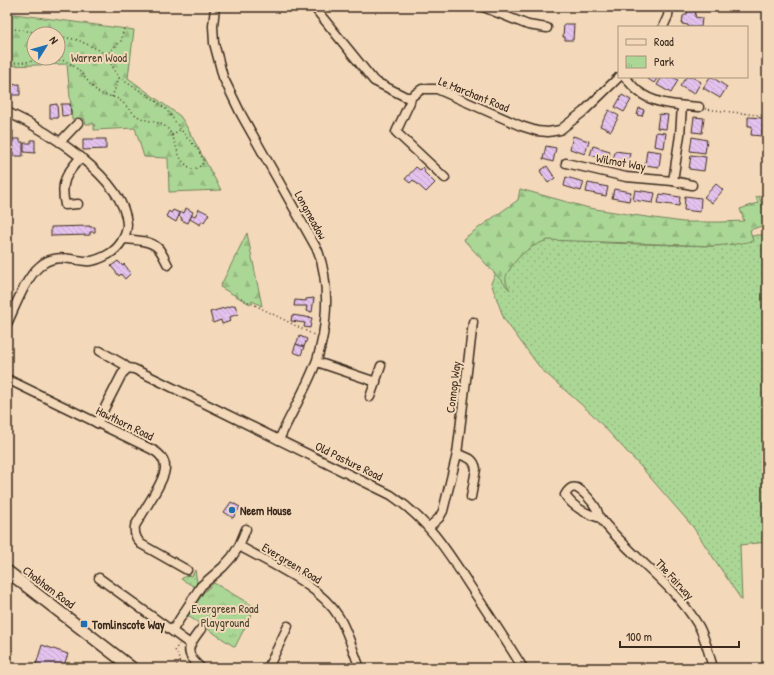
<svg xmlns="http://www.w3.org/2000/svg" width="774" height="675" viewBox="0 0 774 675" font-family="'Patrick Hand',sans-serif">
<defs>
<pattern id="grass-dots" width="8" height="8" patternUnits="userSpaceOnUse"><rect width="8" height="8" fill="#abd796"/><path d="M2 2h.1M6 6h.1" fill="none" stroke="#94b981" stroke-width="1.8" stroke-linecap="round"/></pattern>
<pattern id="forest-firs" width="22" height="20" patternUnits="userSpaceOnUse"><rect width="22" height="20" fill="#abd796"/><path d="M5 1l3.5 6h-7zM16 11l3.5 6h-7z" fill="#94b981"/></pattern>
<pattern id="park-tufts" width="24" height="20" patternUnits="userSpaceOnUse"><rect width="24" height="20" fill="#abd796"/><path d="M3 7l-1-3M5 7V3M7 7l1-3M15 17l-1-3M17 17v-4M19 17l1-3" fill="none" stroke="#94b981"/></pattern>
<pattern id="building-back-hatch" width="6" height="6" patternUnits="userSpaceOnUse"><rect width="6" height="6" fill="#e4c2ee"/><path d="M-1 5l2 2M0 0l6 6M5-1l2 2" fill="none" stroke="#c4a7cc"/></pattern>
</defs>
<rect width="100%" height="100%" fill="#f3d9ba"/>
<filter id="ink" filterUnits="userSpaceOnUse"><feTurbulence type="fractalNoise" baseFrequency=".025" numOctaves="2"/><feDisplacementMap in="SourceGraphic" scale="8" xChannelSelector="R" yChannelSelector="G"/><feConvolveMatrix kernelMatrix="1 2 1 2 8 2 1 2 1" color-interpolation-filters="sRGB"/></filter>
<g filter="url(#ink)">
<g fill="url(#grass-dots)" stroke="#73805a">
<path d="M757,235H767V542L740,545L742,601L693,527L642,468L592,414L541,369L504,319L491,283L504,256L536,237L606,243L713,246Z"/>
<path d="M195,570L197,582L195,587L181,579L187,575L192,576Z"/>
</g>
<g fill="url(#forest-firs)" stroke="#73805a" fill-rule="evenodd">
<path d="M7,13L134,30L128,78L180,116L184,122L221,190L169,192L168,158L144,157L135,128L94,130V124H86L84,118L72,119L67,64L7,66ZM34,34H58V58H34Z"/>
<path d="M520,189L589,208L640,216L683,222H721L744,221L740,209L758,203L756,197L759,196L767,219V224L750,230L753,241L736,244L714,246L548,240C532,245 519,254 510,269C508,272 505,276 506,281C506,283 508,287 510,290L463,239L518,200Z"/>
<path d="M247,233L262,306L252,301L250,304L220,287Z"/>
</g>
<path fill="url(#park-tufts)" stroke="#73805a" d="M214,583L255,607L235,647L188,616L204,592Z"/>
<g fill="url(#building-back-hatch)" stroke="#3b2a1e">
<path d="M688,9L696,10L695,17L702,18L701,27H688V25L682,24L683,16L687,14Z"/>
<path d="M564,24H574L573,40H565V37H563Z"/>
<path d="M645,77H658L654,83Z"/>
<path d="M662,77H673L678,80L671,93L657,85Z"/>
<path d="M686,77H692L701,82L694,94L680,86Z"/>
<path d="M710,77H712L727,87L720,98L703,88Z"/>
<path d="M20,84V95H9V85Z"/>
<path d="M622,95L631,100L624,112L615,107Z"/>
<path d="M57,104L58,118H50V105Z"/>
<path d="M61,104H70L71,115L62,116Z"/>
<path d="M639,108L644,110L642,116L637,115Z"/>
<path d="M609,110L619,116L611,131L600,126Z"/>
<path d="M659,114L668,115L666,129L657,128Z"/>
<path d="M694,117L704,118L702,133L692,132Z"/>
<path d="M748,117L763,118L762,136L751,135L752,126H748Z"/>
<rect x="7" y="131" width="6" height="13"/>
<path d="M656,132L666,133L664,148L654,146Z"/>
<path d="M573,136L589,141L585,154L570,149Z"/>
<path d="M692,137L707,140L705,153L690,151Z"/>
<path d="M13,139H20V142H23V156H13Z"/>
<path d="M83,139H106V149L83,150Z"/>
<path d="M31,140H35V153L24,152V143H31Z"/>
<path d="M546,146L556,148L553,162L543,159Z"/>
<path d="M593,146L610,151L608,160L590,155Z"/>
<path d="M647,150L661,152L659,167L645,165Z"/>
<path d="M615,151L630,153L628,163L613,161Z"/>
<path d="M691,155L706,157L704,171L689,169Z"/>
<path d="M547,166L555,178L548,183L540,171Z"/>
<path d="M416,167L420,170L423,167L425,170L424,172L435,183L426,192L413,180L410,183L405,179Z"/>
<path d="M566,177L584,182L581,191L564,186Z"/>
<path d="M588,183L608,187L606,196L586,192Z"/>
<path d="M716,184L723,190L712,203L704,197Z"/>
<path d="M614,189L631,192L629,201L612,198Z"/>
<path d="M635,190L655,193L653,203L633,200Z"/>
<path d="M660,194L680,197L679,206L658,203Z"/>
<path d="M685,196L701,198L700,212L684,210Z"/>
<path d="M186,208L193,212L188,223L181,220L182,218L179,216L181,212L184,213Z"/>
<path d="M199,209L209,214L204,222L202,221L200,225L190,219L192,215L195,216Z"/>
<path d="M173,210L180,213L176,222L166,216L169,211L171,213Z"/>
<path d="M90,226V227H95V232H90V235L51,236V227Z"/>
<path d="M118,261L123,266L124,264L131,273L125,279L121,274L119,276L111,266Z"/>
<path d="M314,298L312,312L306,311L307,306H294L295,300L306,301V299Z"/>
<path d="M235,305L238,314L230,317L231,321L222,324L221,320L213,323L210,312Z"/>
<path d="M292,315L312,318L310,328L304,327L305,323L291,321Z"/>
<path d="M300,336L307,339L304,347L296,344Z"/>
<path d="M296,344L304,347L301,355L293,352Z"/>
<path d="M231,502L240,507L233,518L224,512Z"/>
<path d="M42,645L68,654L63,668H35Z"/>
</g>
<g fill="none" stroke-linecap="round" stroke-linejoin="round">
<g stroke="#3b2a1e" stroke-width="11">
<g id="minor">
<path d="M215,7L213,26L214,43L223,77L241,114L318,251C328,279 328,306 323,335C321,345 319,356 315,365C305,391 290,415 279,440"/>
<path d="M314,7L374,81L406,97H411L422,89H437L521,126L537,131L548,132L560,130L583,112L619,77"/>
<path d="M483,7L528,25L547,28"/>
<path d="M663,27L668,16L669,7"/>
<path d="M625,77C629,82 633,87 638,91C654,105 679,105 699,107"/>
<path d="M411,97L410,102L396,132L445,178"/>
<path d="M7,112C46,130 124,177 127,224C127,236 119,248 109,254C102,258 94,262 86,261C70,260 54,253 40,266C26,277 15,307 7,324"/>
<path d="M60,142L78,123"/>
<path d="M566,163L626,177L673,181L692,185"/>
<path d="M673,181L680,135L682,106"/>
<path d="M78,204L65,205C60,182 66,174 81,157"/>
<path d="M123,239C134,240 150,240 158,248C162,252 165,260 168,265"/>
<path d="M100,351L123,364L128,368L134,369L155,379L391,495C428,520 446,549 470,586C488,613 506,641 523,668"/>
<path d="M317,362L376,382"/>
<path d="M7,379L151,449C175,461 163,479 153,496C147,506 141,516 135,526C134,533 136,539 141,544L187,570"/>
<path d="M370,397L381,366"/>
<path d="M97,423L122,374L128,368"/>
<path d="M457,454C467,457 474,458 476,469L471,497"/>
<path d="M600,518C586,514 573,507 565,495C568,490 571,486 577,488C584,492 592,501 596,508C598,511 598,516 601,519C631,557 673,583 698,625C704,634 710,657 713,668"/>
<path d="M429,527L439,518L443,511L457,454L473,322"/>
<path d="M239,546C271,564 320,585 339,617C348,632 353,651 360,668"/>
<path d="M99,578L190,644"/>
<path d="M201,629C189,645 182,652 201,668"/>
<path d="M172,631L201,586L223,567L232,557L239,546L246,529"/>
<path d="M268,668L288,626"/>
</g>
</g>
<g stroke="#3b2a1e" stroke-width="14">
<path id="secondary" d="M7,571L132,668"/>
</g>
<g stroke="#3b2a1e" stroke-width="1.5" stroke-dasharray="1 3" stroke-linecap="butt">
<path d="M7,28L48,34"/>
<path d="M106,55L121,41L124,28"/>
<path d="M7,64C21,63 53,57 65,61C79,66 87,83 98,92C104,96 113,96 118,99C126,104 130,112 139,117C148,122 160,121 167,128C179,141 173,158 192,169C197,168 201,167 204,161L197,148L187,138L166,109L152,98L119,78L106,55L99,50L78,40L58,36"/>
<path d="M112,97L119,78"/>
<path d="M705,109L767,116"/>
<path d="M172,135L181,129"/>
<path d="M241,298L316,336"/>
<path d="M174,668L180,661L175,650L179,644"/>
</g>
<use href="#minor" stroke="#f3d9ba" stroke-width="8"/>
<use href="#secondary" stroke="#f3d9ba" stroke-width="11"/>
</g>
</g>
<g fill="#1f6fb2" stroke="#f3d9ba" stroke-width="1.5">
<circle cx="232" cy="510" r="4"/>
<rect x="80" y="620" width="8" height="8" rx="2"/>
</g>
<g text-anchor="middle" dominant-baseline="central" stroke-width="4" stroke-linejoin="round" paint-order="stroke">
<g font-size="12" fill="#4c4430" stroke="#f3d9ba">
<text x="99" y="57">Warren Wood</text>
<text x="225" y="608">Evergreen Road<tspan x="225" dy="14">Playground</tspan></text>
</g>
<g font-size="12" fill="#3b2a1e" stroke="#f3d9ba">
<text transform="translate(474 94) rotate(22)">Le Marchant Road</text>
<text transform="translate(621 162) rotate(10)">Wilmot Way</text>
<text transform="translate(311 215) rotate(61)">Longmeadow</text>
<text transform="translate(453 387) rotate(-83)">Connop Way</text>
<text transform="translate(125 423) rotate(26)">Hawthorn Road</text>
<text transform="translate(349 461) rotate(26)">Old Pasture Road</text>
<text transform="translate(292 563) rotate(31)">Evergreen Road</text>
<text transform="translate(675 579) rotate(47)">The Fairway</text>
<text transform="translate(49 587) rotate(37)">Chobham Road</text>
</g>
<g font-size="12" font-weight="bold" fill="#3b2a1e" stroke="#f3d9ba" text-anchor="start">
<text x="240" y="510">Neem House</text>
<text x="92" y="624">Tomlinscote Way</text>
</g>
</g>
<rect width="774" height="675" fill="none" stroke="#f3d9ba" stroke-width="24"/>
<rect x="12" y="12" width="750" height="651" fill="none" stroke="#3b2a1e" stroke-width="1.5" filter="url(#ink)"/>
<rect x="618" y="26" width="130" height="52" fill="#f3d9ba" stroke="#a9937c"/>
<rect x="626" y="39" width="20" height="6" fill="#f3d9ba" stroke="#a9937c"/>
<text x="654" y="46" font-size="12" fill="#3b2a1e">Road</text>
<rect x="626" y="56" width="20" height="12" fill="url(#park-tufts)" stroke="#a9937c"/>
<text x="654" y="66" font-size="12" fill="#3b2a1e">Park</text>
<g transform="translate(46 46) rotate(53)"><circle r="19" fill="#f3d9ba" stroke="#a9937c"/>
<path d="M0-3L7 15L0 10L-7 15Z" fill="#1f6fb2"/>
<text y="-6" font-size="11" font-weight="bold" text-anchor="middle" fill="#3b2a1e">N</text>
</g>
<path d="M620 641v6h119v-6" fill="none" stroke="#3b2a1e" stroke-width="2"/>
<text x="626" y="641" font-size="12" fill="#3b2a1e" stroke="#f3d9ba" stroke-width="3" paint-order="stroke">100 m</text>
</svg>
